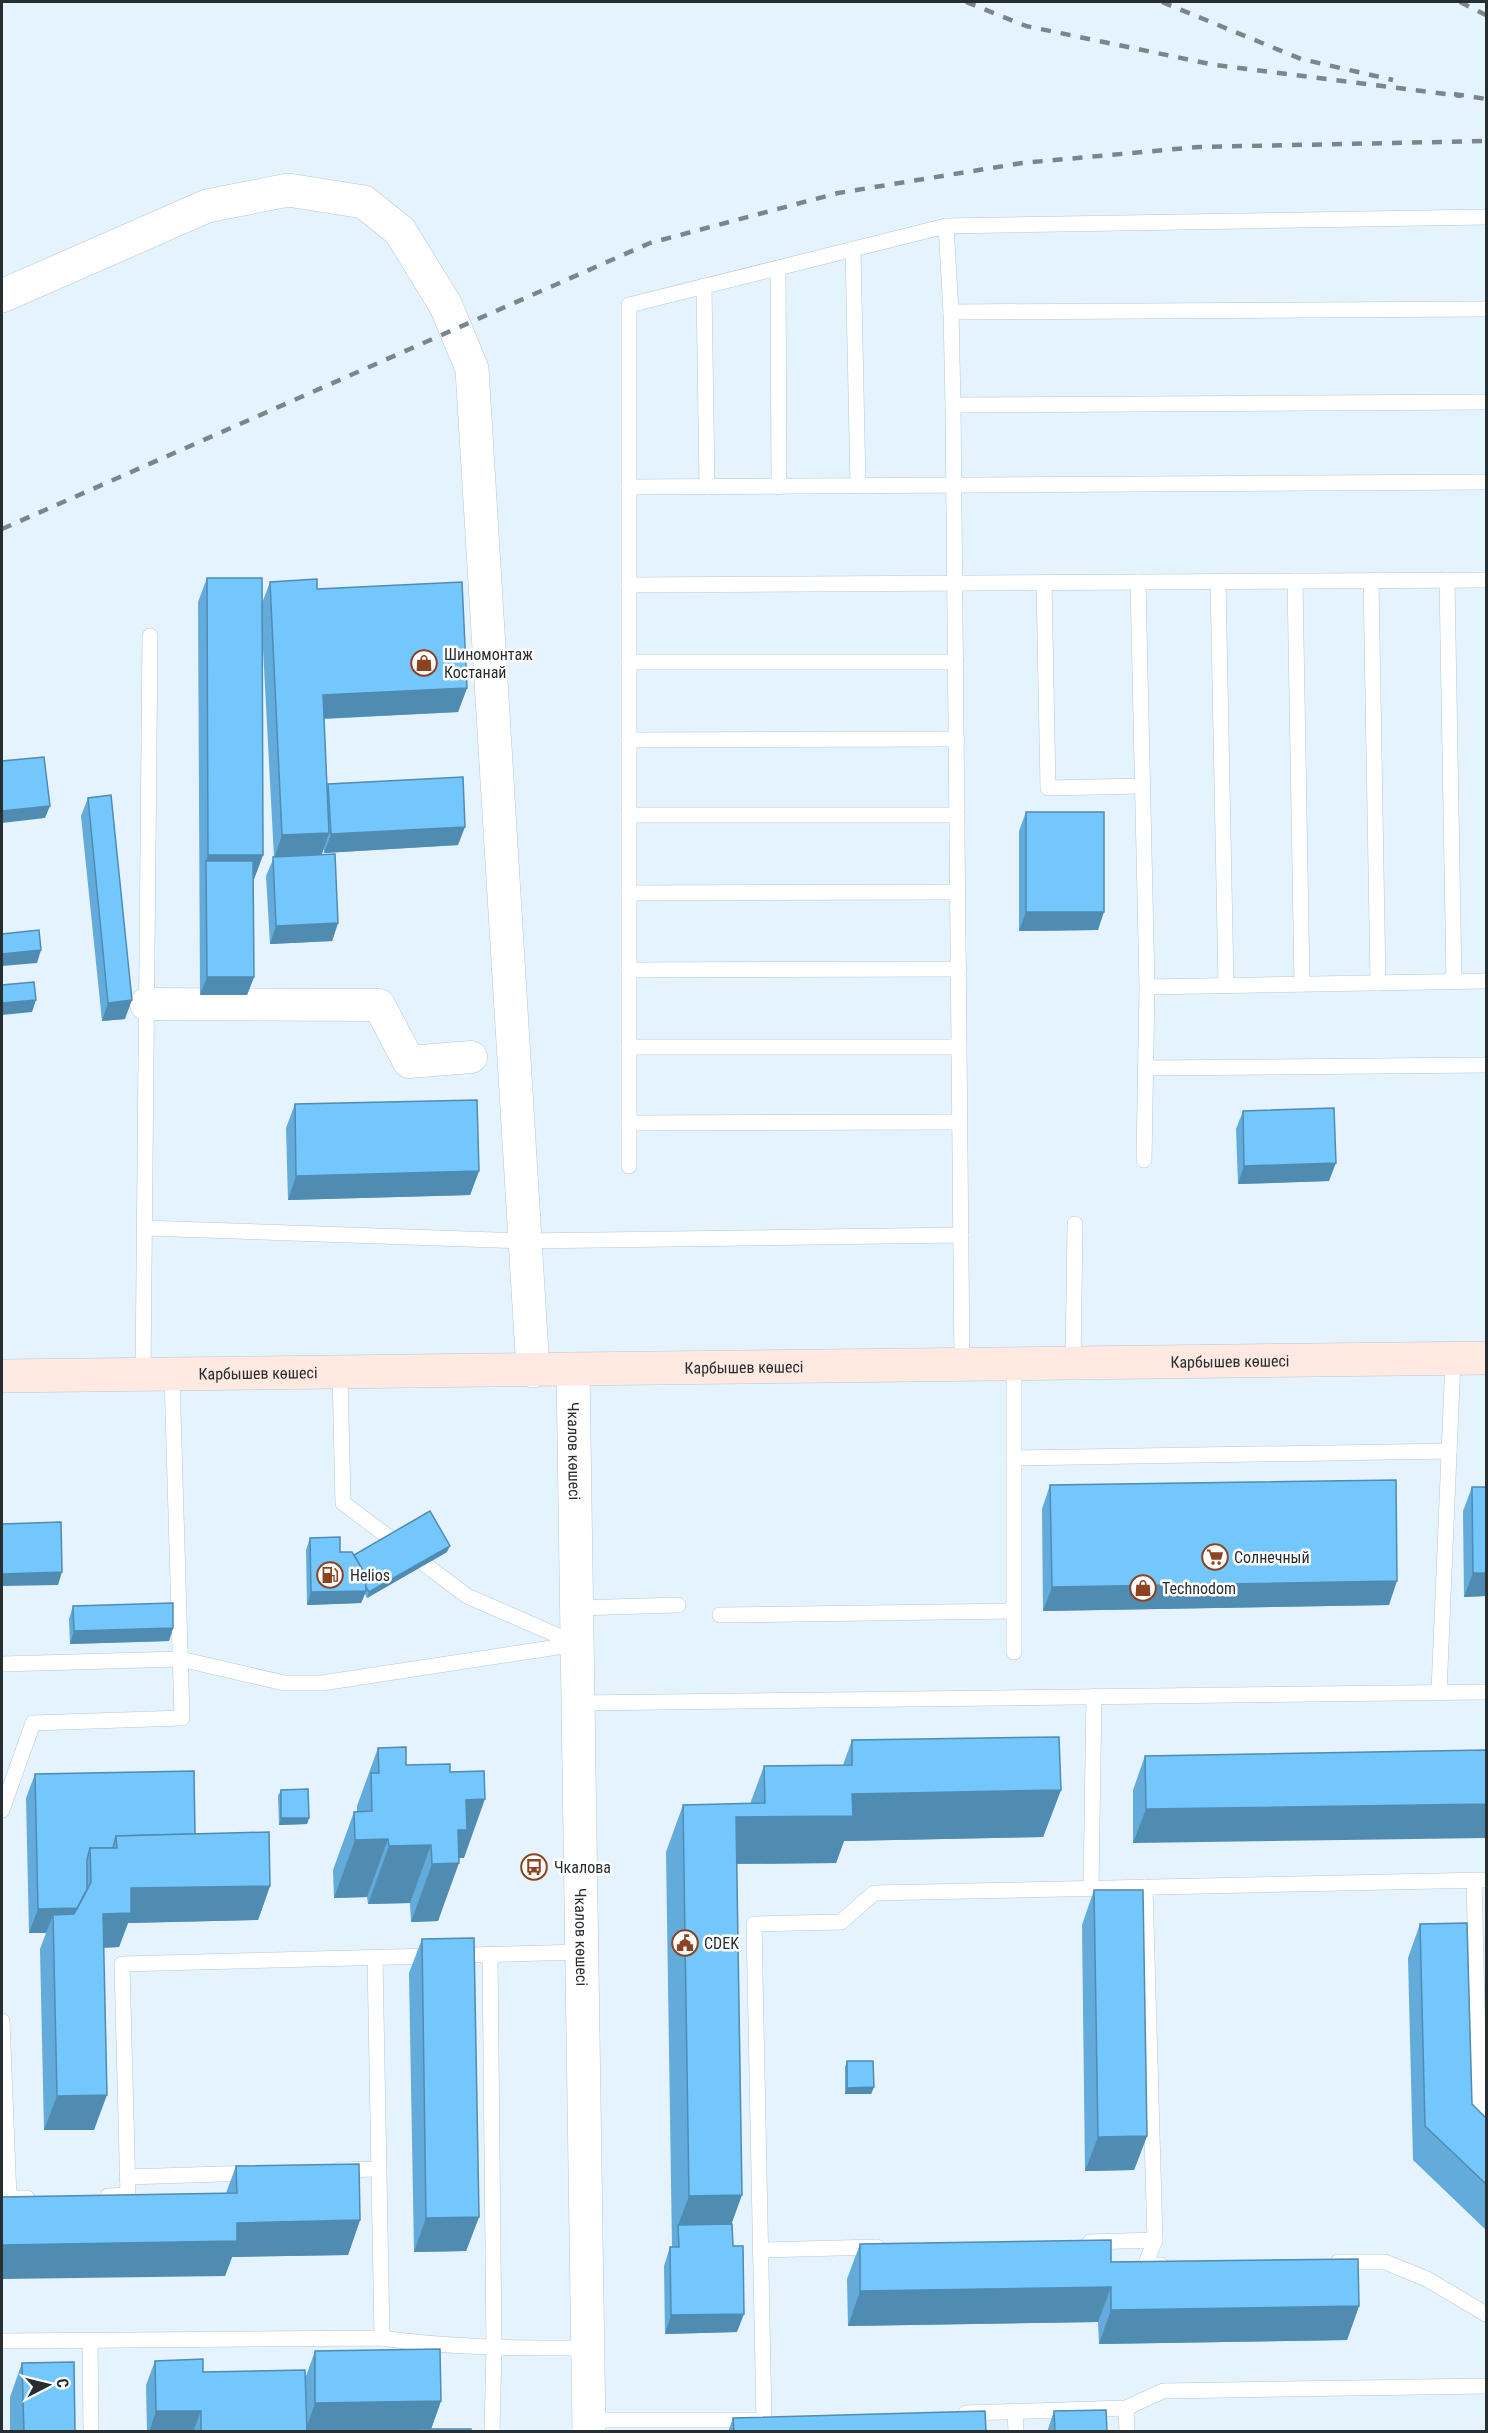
<svg xmlns="http://www.w3.org/2000/svg" width="1488" height="2433" viewBox="0 0 1488 2433" font-family="'Roboto Condensed',sans-serif">
<rect width="100%" height="100%" fill="#e4f3fd"/>
<g fill="none" stroke-linecap="round" stroke-linejoin="round">
<g stroke="#b6c8d4" stroke-width="16">
<g id="service">
<path d="M946,226L951,312L953,405L962,1365"/>
<path d="M853,249L858,486"/>
<path d="M778,268L779,487"/>
<path d="M704,286L707,487"/>
<path d="M951,312L1486,309"/>
<path d="M953,405L1486,402"/>
<path d="M629,487L1486,482"/>
<path d="M1371,580L1378,983"/>
<path d="M1447,580L1454,981"/>
<path d="M1218,581L1226,985"/>
<path d="M1295,581L1302,984"/>
<path d="M1044,582L1048,788L1142,786"/>
<path d="M1138,582L1147,987L1144,1160"/>
<path d="M629,585L1486,580"/>
<path d="M629,662H956"/>
<path d="M629,740L957,739"/>
<path d="M629,815H957"/>
<path d="M629,893L958,892"/>
<path d="M629,970L959,969"/>
<path d="M1147,987L1486,981"/>
<path d="M629,1047H959"/>
<path d="M1145,1068L1486,1065"/>
<path d="M629,1123L960,1122"/>
<path d="M629,1166V305L946,226L1486,217"/>
<path d="M144,1228L525,1241L961,1235"/>
<path d="M1073,1364L1075,1224"/>
<path d="M340,1373L343,1503L467,1596L577,1644"/>
<path d="M143,1376L150,636"/>
<path d="M1014,1458L1449,1451"/>
<path d="M576,1608L678,1605"/>
<path d="M720,1615L1014,1611"/>
<path d="M1014,1652V1365"/>
<path d="M2,1664L180,1659L284,1683H322L577,1644"/>
<path d="M1439,1692L1453,1359"/>
<path d="M578,1703L1486,1692"/>
<path d="M2,1810L33,1723L182,1718L172,1376"/>
<path d="M1474,1880L1480,2125L1486,2131"/>
<path d="M1145,1887L1155,2240L1145,2266L1161,2265"/>
<path d="M1091,1888L1094,1696"/>
<path d="M490,1954L494,2348L492,2432"/>
<path d="M375,1957L382,2338"/>
<path d="M2,2021L9,2198H27"/>
<path d="M339,2170L378,2169"/>
<path d="M127,2177L253,2173"/>
<path d="M108,2196L128,2195L122,1964L582,1952"/>
<path d="M1090,2242L1155,2240"/>
<path d="M760,2250L877,2247"/>
<path d="M1338,2262H1385L1427,2279L1486,2314"/>
<path d="M2,2341L382,2338C450,2348 518,2348 587,2348"/>
<path d="M90,2341L91,2432"/>
<path d="M1126,2408L1127,2432"/>
<path d="M1015,2411L1016,2432"/>
<path d="M966,2413L1126,2408L1163,2391L1486,2386"/>
<path d="M588,2420H753"/>
<path d="M764,2420L754,1924L841,1922L874,1893L1486,1880"/>
</g>
</g>
<g stroke="#b6c8d4" stroke-width="33">
<path id="minor" d="M146,1004L379,1005L409,1062L471,1057"/>
</g>
<g stroke="#b6c8d4" stroke-width="34">
<g id="tertiary">
<path d="M2,296L207,206L288,190L364,202L400,231L446,306L472,369L533,1371"/>
<path id="s1" d="M573,1370L589,2432"/>
</g>
</g>
<g stroke="#b6c8d4" stroke-width="34">
<g id="secondary">
<path id="s2" d="M2,1376L1486,1358"/>
</g>
</g>
<use href="#service" stroke="#fff" stroke-width="15"/>
<use href="#minor" stroke="#fff" stroke-width="32"/>
<use href="#tertiary" stroke="#fff" stroke-width="33"/>
<use href="#secondary" stroke="#ffe9e0" stroke-width="33"/>
<g stroke="#7b868c" stroke-width="4.5" stroke-dasharray="10 10" stroke-linecap="butt">
<path d="M966,2L1026,26L1215,65L1461,96"/>
<path d="M1162,2L1301,59L1393,80"/>
<path d="M1460,2L1486,15"/>
<path d="M1454,94L1486,99"/>
<path d="M2,529L650,243L838,193L1022,163L1198,147L1486,141"/>
</g>
</g>
<g fill="#63abda">
<path d="M207,578L262,603L270,582L317,589L467,688L458,712L324,719L327,786L458,845L324,853V848L321,855L338,923L332,941L270,944L266,876L274,857L262,630L263,855L254,879H253L254,977L247,995H200L198,602Z"/>
<path d="M88,798L125,1019L102,1021L81,816Z"/>
<path d="M1026,812L1098,930L1019,931V831Z"/>
<path d="M295,1104L479,1171L470,1195L288,1200L286,1128Z"/>
<path d="M1243,1111L1329,1181L1238,1184L1236,1129Z"/>
<path d="M1050,1485L1389,1605L1043,1611L1042,1509Z"/>
<path d="M1472,1487L1486,1596L1464,1597L1463,1511Z"/>
<path d="M310,1538L340,1552L354,1555L447,1552L367,1598L365,1594L361,1603L307,1605L306,1550Z"/>
<path d="M73,1606L173,1628L169,1641L70,1644L69,1619Z"/>
<path d="M852,1740L1061,1790L1043,1837L844,1841L836,1863L737,1864L732,2224L737,2332L665,2334L664,2266L670,2247H672L666,1852L683,1805L750,1804L764,1766L843,1765Z"/>
<path d="M378,1748L406,1765L450,1772L464,1858H459L438,1921L411,1922L410,1903L368,1904L367,1897L334,1898L333,1870L354,1812H357V1806Z"/>
<path d="M1486,1750L1133,1843V1790L1145,1756Z"/>
<path d="M35,1774L195,1834L270,1886L258,1920L128,1923L119,1947L104,1948L94,2130H44L40,1949L46,1933H29L26,1798Z"/>
<path d="M281,1790L309,1818L307,1824L279,1825L278,1796Z"/>
<path d="M1094,1890L1147,2136L1134,2170L1085,2171L1082,1925Z"/>
<path d="M1420,1924L1472,2104L1486,2118V2230L1413,2160L1408,1958Z"/>
<path d="M422,1939L479,2217L466,2251L414,2252L409,1973Z"/>
<path d="M847,2061L874,2087L871,2094H845V2067Z"/>
<path d="M236,2166L360,2220L348,2255L232,2257L225,2276L226,2193Z"/>
<path d="M860,2244L1111,2262L1359,2306L1347,2340L1099,2344L1098,2322L848,2326L847,2279Z"/>
<path d="M315,2351L441,2401L431,2429L471,2432H147L146,2385L155,2361L203,2372L306,2376Z"/>
<path d="M22,2363L75,2432H10V2397Z"/>
<path d="M1054,2411L1055,2432H1047Z"/>
<path d="M733,2418L986,2432H728Z"/>
</g>
<g fill="#508bb1">
<path d="M467,688L458,712L314,719L323,695Z"/>
<path d="M50,806L45,818L2,823V811Z"/>
<path d="M465,827L458,845L324,853L331,834Z"/>
<path d="M329,833L321,857L274,859L282,835Z"/>
<path d="M208,855H263L254,879H206V861Z"/>
<path d="M1026,912H1104L1098,930L1019,931Z"/>
<path d="M338,923L332,941L270,944L276,926Z"/>
<path d="M41,950L37,963L2,966V954Z"/>
<path d="M207,977H254L247,995H200Z"/>
<path d="M36,1000L32,1012L2,1015V1003Z"/>
<path d="M132,1000L125,1019L102,1021L108,1003Z"/>
<path d="M1336,1163L1329,1181L1238,1184L1244,1166Z"/>
<path d="M479,1171L470,1195L288,1200L296,1176Z"/>
<path d="M450,1546L447,1552L367,1598L369,1592Z"/>
<path d="M62,1572L58,1585L2,1586V1574Z"/>
<path d="M1473,1573H1486V1596L1464,1597Z"/>
<path d="M1397,1581L1389,1605L1043,1611L1052,1587Z"/>
<path d="M366,1591L361,1603L307,1605L311,1592Z"/>
<path d="M173,1628L169,1641L70,1644L74,1631Z"/>
<path d="M1061,1790L1043,1837L844,1841L836,1863L719,1864L736,1817L852,1794Z"/>
<path d="M485,1799L464,1858H456L459,1863L438,1921L411,1922L432,1864L466,1800Z"/>
<path d="M1486,1804V1838L1133,1843L1146,1809Z"/>
<path d="M281,1818H309L307,1824L279,1825Z"/>
<path d="M388,1839L367,1897L334,1898L355,1840Z"/>
<path d="M431,1845L410,1903L368,1904L389,1846Z"/>
<path d="M270,1886L258,1920L128,1923L119,1947L90,1948L103,1914L131,1888Z"/>
<path d="M79,1908V1917L53,1915L46,1933H29L38,1909Z"/>
<path d="M874,2087L871,2094H845L847,2088Z"/>
<path d="M107,2095L94,2130H44L57,2096Z"/>
<path d="M1147,2136L1134,2170L1085,2171L1098,2137Z"/>
<path d="M742,2195L725,2242L678,2225L689,2196Z"/>
<path d="M479,2217L466,2251L414,2252L426,2218Z"/>
<path d="M360,2220L348,2255L232,2257L225,2276L2,2279V2245L237,2223Z"/>
<path d="M1111,2287L1098,2322L848,2326L860,2291Z"/>
<path d="M1359,2306L1347,2340L1099,2344L1111,2310Z"/>
<path d="M744,2314L737,2332L665,2334L671,2315Z"/>
<path d="M441,2401L430,2432L417,2429L416,2432H305L315,2403Z"/>
<path d="M156,2411H201L193,2432H149Z"/>
</g>
<g fill="#73c7fd" stroke="#508bb1" stroke-width="1.5">
<path d="M207,578H262L263,855H208Z"/>
<path d="M317,579V589L462,582L467,688L323,695L329,833L282,835L270,582Z"/>
<path d="M44,757L50,806L2,811V761Z"/>
<path d="M463,777L465,827L331,834L328,784Z"/>
<path d="M111,795L132,1000L108,1003L88,798Z"/>
<rect x="1026" y="812" width="78" height="100"/>
<path d="M335,854L338,923L276,926L273,857Z"/>
<path d="M206,861H253L254,977H207Z"/>
<path d="M39,930L41,950L2,954V934Z"/>
<path d="M34,982L36,1000L2,1003V985Z"/>
<path d="M477,1100L479,1171L296,1176L295,1104Z"/>
<path d="M1334,1108L1336,1163L1244,1166L1243,1111Z"/>
<path d="M1396,1480L1397,1581L1052,1587L1050,1485Z"/>
<path d="M1472,1487H1486V1573H1473Z"/>
<path d="M430,1511L450,1546L369,1592L365,1585V1574L354,1555Z"/>
<path d="M61,1522L62,1572L2,1574V1524Z"/>
<path d="M340,1537V1552H352L365,1574L366,1591L311,1592L310,1538Z"/>
<path d="M173,1603V1628L74,1631L73,1606Z"/>
<path d="M1059,1737L1061,1790L852,1794L853,1816L736,1817L742,2195L689,2196L683,1805L765,1803L764,1766L852,1765V1740Z"/>
<path d="M406,1747V1765L450,1764V1772L484,1771L485,1799L466,1800L467,1830H458L459,1863L432,1864L431,1845L389,1846L388,1839L355,1840L354,1812L372,1811L371,1773H379L378,1748Z"/>
<path d="M1486,1750V1804L1146,1809L1145,1756Z"/>
<path d="M194,1771L195,1834L116,1836L113,1848H90L87,1859V1889L77,1908L38,1909L35,1774Z"/>
<path d="M308,1789L309,1818H281V1790Z"/>
<path d="M269,1832L270,1886L131,1888V1913L103,1914L107,2095L57,2096L53,1915L74,1914L83,1898L91,1882L90,1848H117L116,1836Z"/>
<path d="M1094,1890H1143L1147,2136L1098,2137Z"/>
<path d="M1467,1923L1472,2104L1486,2118V2184L1425,2126L1420,1924Z"/>
<path d="M474,1938L479,2217L426,2218L422,1939Z"/>
<path d="M847,2061H873L874,2087L847,2088Z"/>
<path d="M359,2164L360,2220L237,2223V2241L2,2245V2197L237,2193L236,2166Z"/>
<path d="M732,2224L733,2246H743L744,2314L671,2315L670,2247H679L678,2225Z"/>
<path d="M1111,2240V2262L1358,2259L1359,2306L1111,2310V2287L860,2291V2244Z"/>
<path d="M440,2349L441,2401L315,2403V2351Z"/>
<path d="M203,2359V2372L305,2370L307,2432H201V2411H156L155,2361Z"/>
<path d="M74,2362L75,2432H24L22,2363Z"/>
<path d="M1106,2410L1107,2432H1055L1054,2411Z"/>
<path d="M985,2411L986,2432H734L733,2418Z"/>
<path d="M417,2429H431H428L427,2432H417Z"/>
<rect x="428" y="2429" width="43" height="3"/>
</g>
<defs>
<g id="shop-ring" transform="scale(1.35)"><circle r="9.5" fill="#fff" stroke="#8b4321" stroke-width="1.5"/><path d="M-5-2.5h2.3a2.7 3.5 0 0 1 5.4 0H5L5.5 6h-11ZM-1.5-2.5h3a1.5 2.3 0 0 0-3 0Z" fill="#8b4321"/></g>
<g id="supermarket-ring" transform="scale(1.35)"><circle r="9.5" fill="#fff" stroke="#8b4321" stroke-width="1.5"/><path d="M-6-5.5h2.5l.6 2H6L4.5 2H-2.5L-4.4-4H-6ZM-1.5 3.2a1.3 1.3 0 1 0 .1 0ZM3 3.2a1.3 1.3 0 1 0 .1 0Z" fill="#8b4321"/></g>
<g id="fuel-ring" transform="scale(1.35)"><circle r="9.5" fill="#fff" stroke="#8b4321" stroke-width="1.5"/><path d="M-5.5-6h7V0h2V4h1.3V-2.5L3-4.5l.8-.8L6-3V5H2.5V1h-1V6h-7ZM-4.2-4.7v3.2H.2V-4.7Z" fill="#8b4321"/></g>
<g id="bus-ring" transform="scale(1.35)"><circle r="9.5" fill="#fff" stroke="#8b4321" stroke-width="1.5"/><path d="M-5-6H5V4H4V6H2V4H-2V6H-4V4H-5ZM-3.5-4V0h7V-4ZM-3.5 1.2v1.5H-2V1.2ZM2 1.2v1.5H3.5V1.2Z" fill="#8b4321"/></g>
<g id="civic-ring" transform="scale(1.35)"><circle r="9.5" fill="#fff" stroke="#8b4321" stroke-width="1.5"/><path d="M-.6-6.5H3V-4.5H.6V-3L4-1V1h2V6H-6V1h2V-1L-.6-3ZM-1.2 2.5V6h2.4V2.5Z" fill="#8b4321"/></g>
</defs>
<g fill-rule="evenodd">
<use href="#shop-ring" x="424" y="663"/>
<use href="#supermarket-ring" x="1215" y="1557"/>
<use href="#fuel-ring" x="330" y="1575"/>
<use href="#shop-ring" x="1143" y="1588"/>
<use href="#bus-ring" x="534" y="1867"/>
<use href="#civic-ring" x="685" y="1943"/>
</g>
<g text-anchor="middle" dominant-baseline="central" stroke-width="5" stroke-linejoin="round" paint-order="stroke">
<g font-size="16" fill="#272e32" stroke="#fff" text-anchor="start">
<text x="444" y="654">Шиномонтаж<tspan x="444" dy="18">Костанай</tspan></text>
<text x="1234" y="1557">Солнечный</text>
<text x="350" y="1575">Helios</text>
<text x="1162" y="1588">Technodom</text>
<text x="554" y="1867">Чкалова</text>
<text x="704" y="1943">CDEK</text>
</g>
<g font-size="16" fill="#272e32" stroke="#fff">
<text stroke="none"><textPath href="#s2" startOffset="1228">Карбышев көшесі</textPath></text>
<text stroke="none"><textPath href="#s2" startOffset="742">Карбышев көшесі</textPath></text>
<text stroke="none"><textPath href="#s2" startOffset="256">Карбышев көшесі</textPath></text>
<text stroke="none"><textPath href="#s1" startOffset="81">Чкалов көшесі</textPath></text>
<text stroke="none"><textPath href="#s1" startOffset="567">Чкалов көшесі</textPath></text>
</g>
</g>
<rect width="1488" height="2433" fill="none" stroke="#272e32" stroke-width="6"/>
<g transform="translate(48 2385) rotate(83)" stroke="#ffffff" stroke-width="4.5" paint-order="stroke">
<path d="M0-4.5L10 22L0 15L-10 22Z" fill="#272e32"/>
<text y="-9" font-size="16" font-weight="bold" text-anchor="middle" fill="#272e32">С</text>
</g>
</svg>
